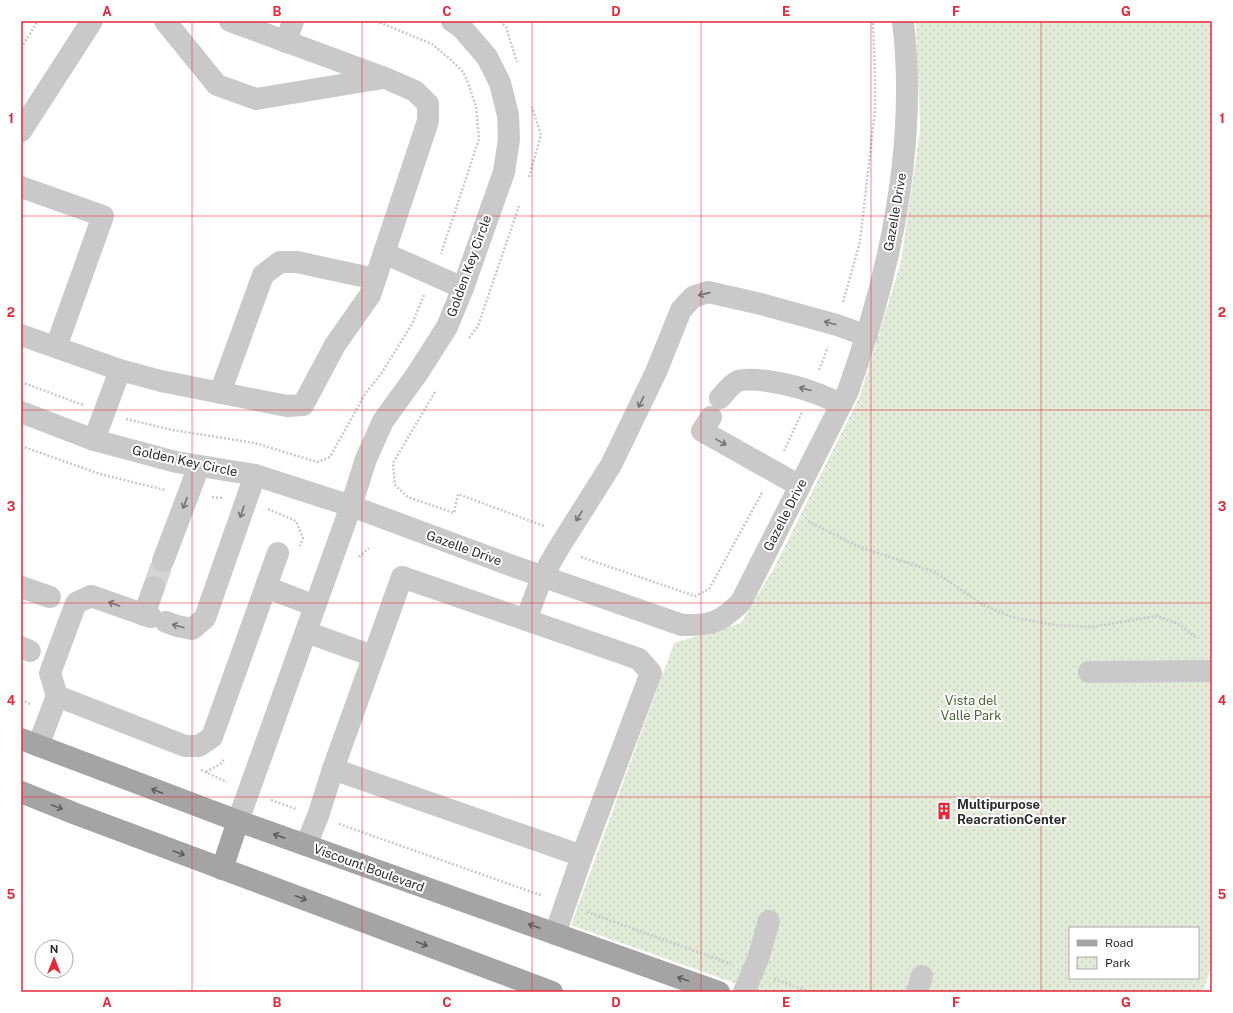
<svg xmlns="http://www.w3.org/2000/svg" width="1233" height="1013" viewBox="0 0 1233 1013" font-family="'Public Sans',sans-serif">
<defs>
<pattern id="park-dots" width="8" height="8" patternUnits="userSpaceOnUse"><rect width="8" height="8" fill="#e2ead8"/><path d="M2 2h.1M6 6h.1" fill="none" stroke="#c2c9ba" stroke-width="1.8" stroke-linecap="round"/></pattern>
</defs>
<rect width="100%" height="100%" fill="#fff"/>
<path fill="url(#park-dots)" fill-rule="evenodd" d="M916,21H1212V964L1203,992H760L571,925L674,643L741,623L774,568L860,396L901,262L920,130ZM1070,928H1198V978H1070Z"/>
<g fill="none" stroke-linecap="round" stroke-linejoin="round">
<path stroke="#d5d5d5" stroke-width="22" stroke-dasharray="22 11" stroke-linecap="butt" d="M154,587L163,561"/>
<g stroke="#c9c9c9" stroke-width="2.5" stroke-dasharray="2 2" stroke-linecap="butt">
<path d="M376,21L432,44L450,59L463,72L468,83L476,106L479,139L441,254"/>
<path d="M500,21L506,27L517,62"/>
<path d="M986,21V23"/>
<path d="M21,48L38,21"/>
<path d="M529,177L541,135L532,107"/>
<path d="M843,302L860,242L875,111V76L873,21"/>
<path d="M469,338L478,326L519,206"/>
<path d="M819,370L828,347"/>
<path d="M21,382L83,405"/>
<path d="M435,392L393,463L395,485L408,497L454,513L458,494L544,526"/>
<path d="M126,419L172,430L255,443L317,462L330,457L365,394L381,374L412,324L424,295"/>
<path d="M21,446L100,474L165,490"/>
<path d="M784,451L802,412"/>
<path d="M212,497L222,498"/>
<path d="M268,509L296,521L303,538L300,546"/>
<path d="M808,521L857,546L935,572L982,604L1011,617L1055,625L1092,627L1156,616L1179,624L1196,638"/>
<path d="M359,557L369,548"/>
<path d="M581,557L695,596L709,589L763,491"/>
<path d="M21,700L30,704"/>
<path d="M201,770L227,782"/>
<path d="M206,772L222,763L224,758"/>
<path d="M271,800L296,809"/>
<path d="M339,824L543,896"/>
<path d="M587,912L731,964"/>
<path d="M774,979L811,992"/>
</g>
<g stroke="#c9c9c9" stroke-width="22">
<path d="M165,21L217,85L256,99L383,78"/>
<path d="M286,42L293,21"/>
<path d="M21,131L92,21"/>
<path d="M21,187L103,216L56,347"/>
<path d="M384,253L463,288"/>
<path d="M21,335L120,370L161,381L287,406L303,405L335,345L370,295L428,121V104L415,91L385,78L230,21"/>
<path d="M220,393L263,275L280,262H297L375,279"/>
<path d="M720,398C725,393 731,384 738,381C754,376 797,386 812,392C822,395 832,400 841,404"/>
<path d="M21,412L94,440L176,462L255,475L351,506L510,565L682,625C711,626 721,622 741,602L848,391C890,274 918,146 903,21"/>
<path d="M711,417L702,431L800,486"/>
<path d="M94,440L120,370"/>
<path d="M163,561L199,466"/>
<path d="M21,587L50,597"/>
<path d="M266,587L315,606"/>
<path d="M144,615L154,587"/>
<path d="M526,620L542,577L558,549L611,465L656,372L681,310L693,297L708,292L761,304L837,325L867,336"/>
<path d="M166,622L177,626L192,629L205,618L255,475"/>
<path d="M306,632L373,656"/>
<path d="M21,647L30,651"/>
<path d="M1089,672L1212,671"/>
<path d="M57,696L185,746H199L212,737L278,553"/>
<path d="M38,746L57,696L50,673L76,603L91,596L151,617"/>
<path d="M333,769L582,856"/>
<path d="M238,821L351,506L366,459L383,421L417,374L447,327L463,288L504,172L509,139L508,115L500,83L487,57L462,28L452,21"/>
<path d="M306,845L318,816L333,769L402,577L639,659L651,673L582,856L555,934"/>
<path d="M744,992L758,959L769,921"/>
<path d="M917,992L922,976"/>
</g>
<g stroke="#a4a4a4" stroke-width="22">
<path d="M21,739L238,821L719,992"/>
<path d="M21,792L76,814L552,992"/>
<path d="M222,869L238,821"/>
</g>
</g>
<defs><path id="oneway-shaft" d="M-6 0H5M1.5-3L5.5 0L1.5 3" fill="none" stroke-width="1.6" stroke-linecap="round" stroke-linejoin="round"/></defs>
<g stroke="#737373">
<use href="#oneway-shaft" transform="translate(704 294) rotate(167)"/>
<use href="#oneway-shaft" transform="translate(830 323) rotate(-165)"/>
<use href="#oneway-shaft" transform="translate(805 389) rotate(-165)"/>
<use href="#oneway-shaft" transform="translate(641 402) rotate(116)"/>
<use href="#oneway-shaft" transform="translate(721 442) rotate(29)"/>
<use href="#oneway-shaft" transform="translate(185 503) rotate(111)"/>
<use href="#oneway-shaft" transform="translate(242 512) rotate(109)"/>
<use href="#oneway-shaft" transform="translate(579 516) rotate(122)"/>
<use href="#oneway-shaft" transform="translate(114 604) rotate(-160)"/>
<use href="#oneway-shaft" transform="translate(178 626) rotate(-165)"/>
</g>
<g stroke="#5c5c5c">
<use href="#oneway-shaft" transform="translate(157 791) rotate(-159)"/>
<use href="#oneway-shaft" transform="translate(57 807) rotate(22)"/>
<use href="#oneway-shaft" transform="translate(279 836) rotate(-160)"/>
<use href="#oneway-shaft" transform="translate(179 853) rotate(20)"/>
<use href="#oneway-shaft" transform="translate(301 898) rotate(21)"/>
<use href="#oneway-shaft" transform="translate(534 926) rotate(-160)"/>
<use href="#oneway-shaft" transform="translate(422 944) rotate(21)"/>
<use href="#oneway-shaft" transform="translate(683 979) rotate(-161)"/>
</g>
<path fill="none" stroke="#ea2638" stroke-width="1" stroke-opacity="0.55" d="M192,21V992M362,21V992M532,21V992M701,21V992M871,21V992M1041,21V992M21,216H1212M21,410H1212M21,603H1212M21,797H1212"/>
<defs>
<g id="building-bare" transform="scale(1.38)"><path d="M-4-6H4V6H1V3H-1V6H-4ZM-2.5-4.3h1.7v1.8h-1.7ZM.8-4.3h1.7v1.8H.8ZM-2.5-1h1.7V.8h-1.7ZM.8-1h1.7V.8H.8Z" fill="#ea2638" stroke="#fff" stroke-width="2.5" paint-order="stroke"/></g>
</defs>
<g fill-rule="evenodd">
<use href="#building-bare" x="944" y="811"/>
</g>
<g text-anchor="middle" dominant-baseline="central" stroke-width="4" stroke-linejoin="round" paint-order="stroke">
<g font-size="13" fill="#2c2c2c" stroke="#fff">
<text transform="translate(895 212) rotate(-80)">Gazelle Drive</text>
<text transform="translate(469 266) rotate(-70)">Golden Key Circle</text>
<text transform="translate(185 461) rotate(12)">Golden Key Circle</text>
<text transform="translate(785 515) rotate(-63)">Gazelle Drive</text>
<text transform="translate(464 548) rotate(20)">Gazelle Drive</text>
<text transform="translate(369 868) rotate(20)">Viscount Boulevard</text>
</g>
<g font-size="13" fill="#4f6838" stroke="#fff">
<text x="971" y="700">Vista del<tspan x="971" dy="15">Valle Park</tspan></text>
</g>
<g font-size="13" font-weight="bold" fill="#2c2c2c" stroke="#fff" text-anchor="start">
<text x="957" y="804">Multipurpose<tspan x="957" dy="15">ReacrationCenter</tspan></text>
</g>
</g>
<rect width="1233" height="1013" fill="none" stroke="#ffffff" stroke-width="44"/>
<rect x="1069" y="927" width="130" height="52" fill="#ffffff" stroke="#ababab"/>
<rect x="1077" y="940" width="20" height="6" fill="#a4a4a4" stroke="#ababab"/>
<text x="1105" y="947" font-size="12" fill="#2c2c2c">Road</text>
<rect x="1077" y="957" width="20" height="12" fill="url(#park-dots)" stroke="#ababab"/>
<text x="1105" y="967" font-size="12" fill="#2c2c2c">Park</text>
<g transform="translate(54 959)"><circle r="19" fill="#ffffff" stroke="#ababab"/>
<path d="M0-3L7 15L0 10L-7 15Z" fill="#ea2638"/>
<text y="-6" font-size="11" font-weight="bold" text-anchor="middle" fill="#2c2c2c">N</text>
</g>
<rect x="22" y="22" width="1189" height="969" fill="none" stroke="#ea2638" stroke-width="1.5"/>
<g font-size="13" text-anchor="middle" font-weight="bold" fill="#ea2638">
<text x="107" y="16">A</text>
<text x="277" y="16">B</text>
<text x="447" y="16">C</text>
<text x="616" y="16">D</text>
<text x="786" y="16">E</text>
<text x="956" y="16">F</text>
<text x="1126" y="16">G</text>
<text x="11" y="123">1</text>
<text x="1222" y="123">1</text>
<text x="11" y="317">2</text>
<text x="1222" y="317">2</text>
<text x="11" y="511">3</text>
<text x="1222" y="511">3</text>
<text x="11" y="705">4</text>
<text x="1222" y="705">4</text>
<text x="11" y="899">5</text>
<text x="1222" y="899">5</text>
<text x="107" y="1007">A</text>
<text x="277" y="1007">B</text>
<text x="447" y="1007">C</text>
<text x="616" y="1007">D</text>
<text x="786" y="1007">E</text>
<text x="956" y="1007">F</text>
<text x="1126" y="1007">G</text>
</g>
</svg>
